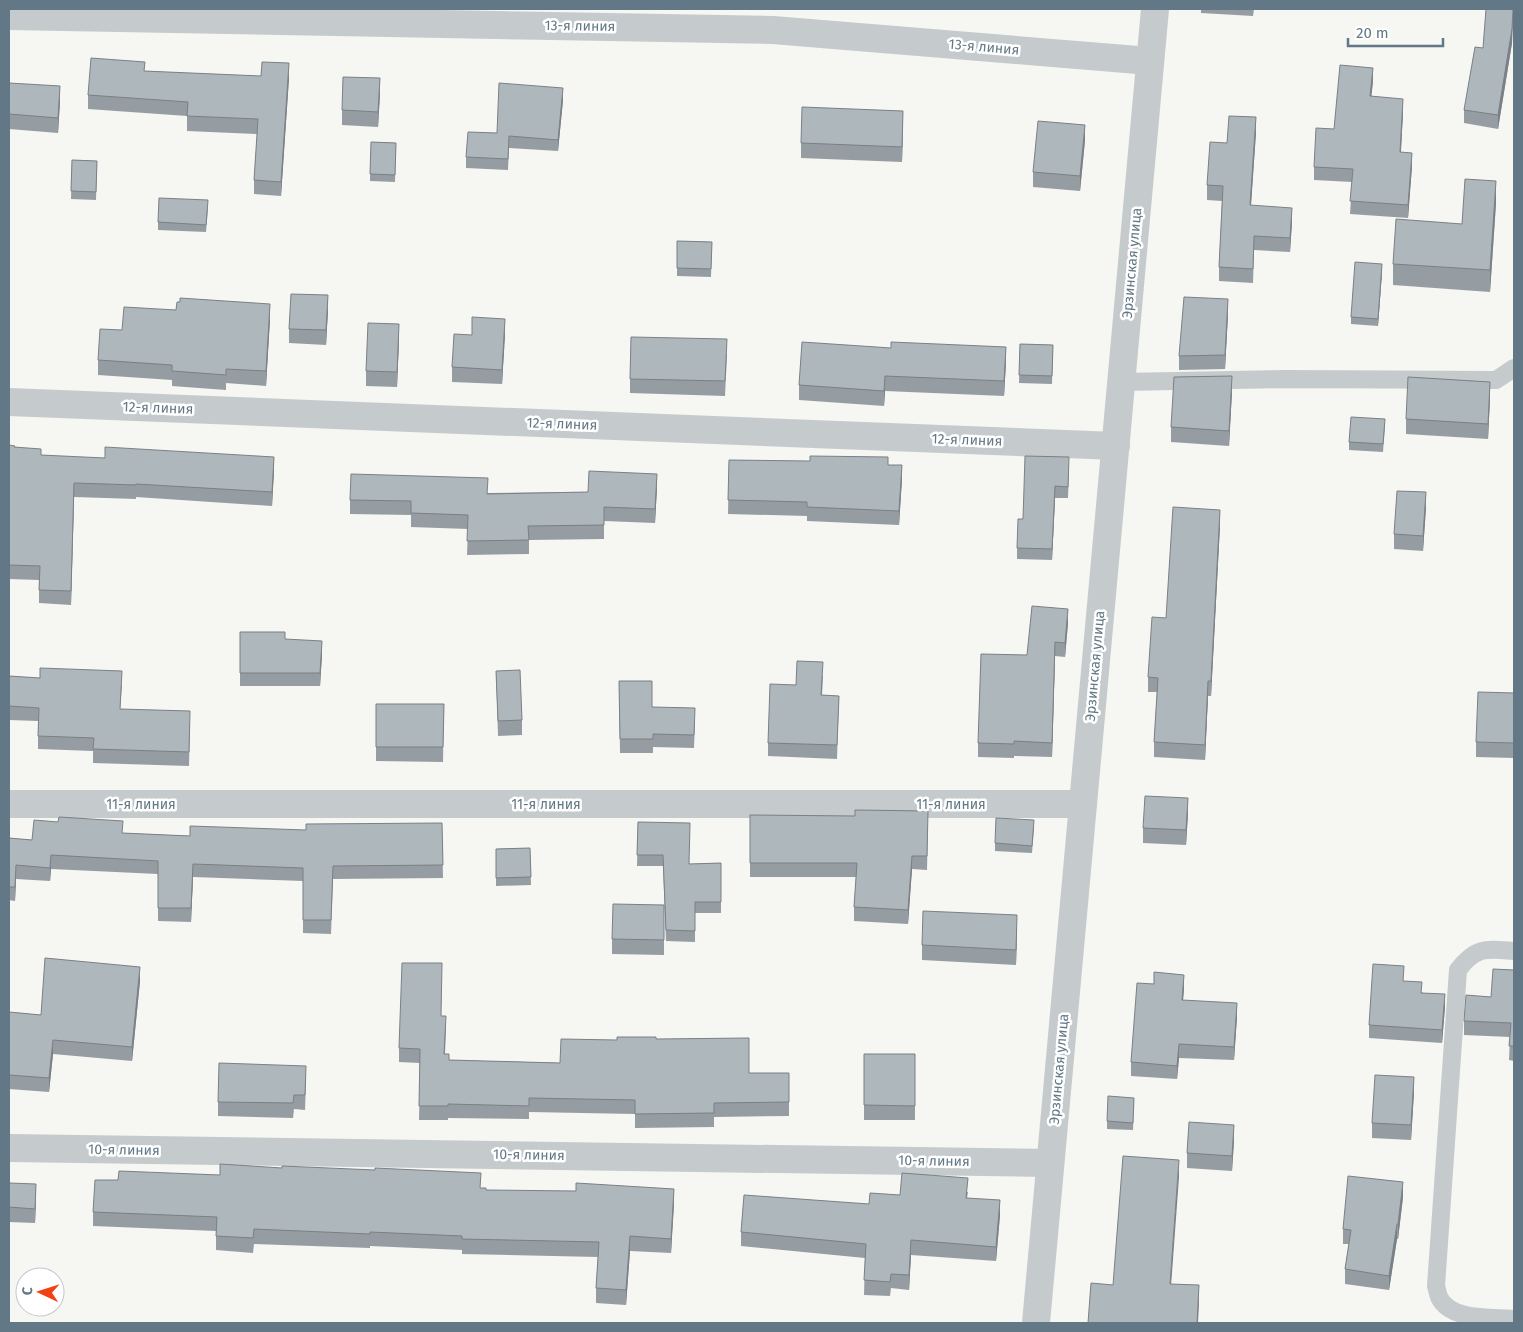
<svg xmlns="http://www.w3.org/2000/svg" width="1523" height="1332" viewBox="0 0 1523 1332" font-family="'Fira Sans',sans-serif">
<rect width="100%" height="100%" fill="#f6f6f2"/>
<g fill="none" stroke-linecap="round" stroke-linejoin="round">
<g stroke="#c5cacc" stroke-width="18">
<path d="M1121,382L1285,379L1496,380L1514,368"/>
<path d="M1514,951C1487,949 1476,946 1458,970L1436,1286C1437,1289 1438,1294 1439,1297C1450,1321 1492,1317 1514,1319"/>
</g>
<g stroke="#c5cacc" stroke-width="28">
<path d="M9,16L773,30L1150,61"/>
<path d="M9,402L1116,446"/>
<path d="M9,804H1083"/>
<path d="M9,1148L1050,1163"/>
<path d="M1036,1323L1155,9"/>
</g>
</g>
<g fill="#969da2">
<path d="M1201,9H1254L1253,16L1201,13Z"/>
<path d="M1513,22L1512,43L1498,129L1464,123V110L1483,48Z"/>
<path d="M145,71L289,78L281,196L254,194V180L257,134L187,131V116L88,109V95Z"/>
<path d="M1373,81L1371,97L1403,112L1401,152L1412,166L1408,218L1350,214L1352,182L1314,180V167L1334,129Z"/>
<path d="M9,83L60,101L58,133L9,129Z"/>
<path d="M380,93L378,127L342,125V110Z"/>
<path d="M563,100L558,151L509,148L508,170L466,168V157L497,133Z"/>
<path d="M903,126L902,162L801,158V143Z"/>
<path d="M1256,132L1251,205L1292,222L1290,252L1254,250L1253,283L1219,281V267L1222,201L1207,200V185L1227,143Z"/>
<path d="M1085,140L1080,191L1033,187V172Z"/>
<path d="M371,142L396,143L395,182L370,181Z"/>
<path d="M72,160L97,161L96,200L71,199Z"/>
<path d="M1496,203L1490,292L1393,285V264L1462,224Z"/>
<path d="M208,208L206,232L158,230V222Z"/>
<path d="M677,241L712,242L711,277L677,276Z"/>
<path d="M1382,272L1378,326L1351,324V317Z"/>
<path d="M328,310L326,345L289,343V329Z"/>
<path d="M1228,314L1225,369L1179,370V356Z"/>
<path d="M270,319L266,386L226,383V390L172,386V380L98,375V360L122,330Z"/>
<path d="M505,334L502,384L452,382V367L472,335Z"/>
<path d="M399,339L397,387L366,386V371Z"/>
<path d="M1020,344L1053,345L1052,384L1019,383Z"/>
<path d="M727,354L725,396L630,393V379Z"/>
<path d="M1006,362L1004,396L885,391L884,406L799,400V385Z"/>
<path d="M1232,391L1229,446L1171,442V427Z"/>
<path d="M1490,397L1488,439L1406,434V419Z"/>
<path d="M1385,426L1383,452L1349,450V442Z"/>
<path d="M9,445L41,455L274,470L272,506L136,497V499L74,497L71,605L39,603V580L9,579Z"/>
<path d="M729,460L888,465L902,479L899,525L807,521V516L728,514Z"/>
<path d="M1069,469L1068,498H1055L1052,560L1017,559V548L1023,519Z"/>
<path d="M657,487L655,523L604,521V539L529,540V554L467,555L468,529L411,527V515L350,514V500L488,493L588,492Z"/>
<path d="M1426,507L1423,551L1394,549V534Z"/>
<path d="M1220,525L1211,696H1208L1205,760L1154,757V742L1157,692H1148V677L1166,618Z"/>
<path d="M1068,623L1065,657L1055,656L1052,757L1014,756V758L978,757V743L1027,655Z"/>
<path d="M240,632L285,639L322,654L320,686H240Z"/>
<path d="M496,671L522,720V735L498,736Z"/>
<path d="M9,676L122,685L120,709L190,725L189,766L93,763V751L38,749V721L9,720Z"/>
<path d="M823,676L822,695L839,696L837,759L768,756V743L796,685Z"/>
<path d="M619,681L652,707L695,721L694,748L653,747V753H620Z"/>
<path d="M1514,693V758L1476,757V742Z"/>
<path d="M376,704H444L443,762L376,761Z"/>
<path d="M1188,813L1186,845L1143,843V828Z"/>
<path d="M750,815L928,825L927,870L912,869L908,924L854,921V907L856,877H750Z"/>
<path d="M638,822L690,864L721,863V913H695V942L666,941L663,866H637Z"/>
<path d="M442,823L443,878L333,879L331,934L303,933V881L193,877L191,922L158,921V874L51,869L50,881L16,879L15,901L9,900V838L32,840L123,833L190,836Z"/>
<path d="M1034,828L1032,853L995,851V843Z"/>
<path d="M530,848L531,885L496,886V849Z"/>
<path d="M664,905V955L612,954V939Z"/>
<path d="M1017,930L1016,965L922,960V945Z"/>
<path d="M1514,970V1061L1509,1060L1510,1037L1464,1035V1021L1491,997Z"/>
<path d="M140,981L132,1061L53,1054L49,1092L9,1089V1012L41,1015Z"/>
<path d="M1404,981L1445,1007L1442,1043L1369,1038V1025Z"/>
<path d="M1184,988L1183,1000L1237,1017L1234,1060L1179,1058L1177,1079L1131,1076V1062Z"/>
<path d="M441,1016L446,1030L445,1054L449,1060L560,1063L617,1040L656,1039L749,1073H789V1116L714,1117V1127L635,1128V1114L529,1112V1119L448,1118V1120H419L420,1063L399,1062V1048Z"/>
<rect x="864" y="1054" width="51" height="66"/>
<path d="M306,1081L305,1110L294,1109L293,1118L218,1116V1102Z"/>
<path d="M1414,1092L1411,1140L1372,1138V1123Z"/>
<path d="M1134,1098L1133,1130L1107,1129V1121Z"/>
<path d="M1234,1140L1232,1171L1187,1168V1153Z"/>
<path d="M9,1183L36,1199L35,1223L9,1222Z"/>
<path d="M481,1188L486,1190L674,1203L671,1253L630,1251L626,1305L596,1303V1288L598,1257L462,1254V1250L370,1246V1248L254,1244L253,1253L216,1250V1231L93,1226V1212Z"/>
<path d="M968,1192L967,1198L1000,1215L996,1261L911,1255L909,1290L891,1288L890,1296L864,1295L865,1258L741,1246V1232L869,1204L900,1195Z"/>
<path d="M1403,1197L1398,1239H1397L1389,1290L1345,1284V1269L1349,1244H1343V1229Z"/>
</g>
<g fill="#7a8084">
<path d="M1513,9L1512,43L1498,129V115Z"/>
<path d="M289,63V78L281,196V182Z"/>
<path d="M1373,68V81L1370,110V96Z"/>
<path d="M380,78V93L378,127V112Z"/>
<path d="M60,86V101L58,133V118Z"/>
<path d="M563,88V100L558,151V140Z"/>
<path d="M1403,99V112L1400,166V152Z"/>
<path d="M903,111V126L902,162V147Z"/>
<path d="M1256,117V132L1250,219V205Z"/>
<path d="M1085,125V140L1080,191V176Z"/>
<path d="M1412,153V166L1408,218V205Z"/>
<path d="M1496,181V203L1490,292V270Z"/>
<path d="M1292,208V222L1290,252V238Z"/>
<path d="M1382,264V272L1378,326V319Z"/>
<path d="M328,295V310L326,345V330Z"/>
<path d="M1228,299V314L1225,369V355Z"/>
<path d="M270,304V319L266,386V371Z"/>
<path d="M505,319V334L502,384V370Z"/>
<path d="M399,324V339L397,387V372Z"/>
<path d="M1006,347V362L1004,396V381Z"/>
<path d="M885,376V391L884,406V391Z"/>
<path d="M1232,376V391L1229,446V431Z"/>
<path d="M1490,382V397L1488,439V424Z"/>
<path d="M274,457V470L272,506V492Z"/>
<path d="M902,465V479L899,525V511Z"/>
<path d="M657,474V487L655,523V509Z"/>
<path d="M74,483V497L71,605V591Z"/>
<path d="M1055,486V498L1052,560V549Z"/>
<path d="M1426,492V507L1423,551V536Z"/>
<path d="M1220,510V525L1211,696V681Z"/>
<path d="M1068,609V623L1065,657V643Z"/>
<path d="M322,641V654L320,686V673Z"/>
<path d="M1055,642V656L1052,757V743Z"/>
<path d="M1208,681V696L1205,760V745Z"/>
<path d="M1188,798V813L1186,845V830Z"/>
<path d="M51,855V869L50,881V868Z"/>
<path d="M912,856V869L908,924V910Z"/>
<path d="M193,864V877L191,922V908Z"/>
<path d="M16,865V879L15,901V887Z"/>
<path d="M1017,915V930L1016,965V950Z"/>
<path d="M140,967V981L132,1061V1047Z"/>
<path d="M1184,975V988L1182,1013V1000Z"/>
<path d="M1445,994V1007L1442,1043V1030Z"/>
<path d="M1237,1003V1017L1234,1060V1047Z"/>
<path d="M53,1040V1054L49,1092V1078Z"/>
<path d="M1179,1044V1058L1177,1079V1066Z"/>
<path d="M1414,1077V1092L1411,1140V1125Z"/>
<path d="M1234,1125V1140L1232,1171V1156Z"/>
<path d="M1179,1160V1177L1170,1300V1284Z"/>
<path d="M1403,1182V1197L1398,1239V1224Z"/>
<path d="M36,1184V1199L35,1223V1209Z"/>
<path d="M674,1189V1203L671,1253V1239Z"/>
<path d="M1000,1200V1215L996,1261V1247Z"/>
<path d="M1397,1224V1239L1389,1290V1276Z"/>
<path d="M630,1236V1251L626,1305V1290Z"/>
<path d="M911,1240V1255L909,1290V1275Z"/>
<path d="M1199,1285V1302L1198,1323H1197Z"/>
</g>
<g fill="#aeb7bc" stroke="#7a8084">
<path d="M1486,9H1513L1512,29L1498,115L1464,110L1475,47L1483,48Z"/>
<path d="M91,58L145,62L144,71L261,76L262,62L289,63L281,182L254,180L258,119L187,116L188,102L88,95Z"/>
<path d="M1340,65L1373,68L1370,96L1403,99L1400,152L1412,153L1408,205L1350,201L1353,169L1314,167L1316,128L1334,129Z"/>
<path d="M343,77L380,78L378,112L342,110Z"/>
<path d="M9,83L60,86L58,118L9,114Z"/>
<path d="M499,83L563,88L558,140L509,136L508,159L466,157L468,132L497,133Z"/>
<path d="M802,107L903,111L902,147L801,143Z"/>
<path d="M1229,116L1256,117L1250,205L1292,208L1290,238L1254,236L1253,269L1219,267L1223,186L1207,185L1210,142L1227,143Z"/>
<path d="M1038,121L1085,125L1080,176L1033,172Z"/>
<path d="M371,142L396,143L395,175L370,174Z"/>
<path d="M72,160L97,161L96,192L71,191Z"/>
<path d="M1465,179L1496,181L1490,270L1393,264L1396,219L1462,224Z"/>
<path d="M159,198L208,200L206,225L158,222Z"/>
<path d="M677,241L712,242L711,269L677,268Z"/>
<path d="M1355,262L1382,264L1378,319L1351,317Z"/>
<path d="M291,294L328,295L326,330L289,329Z"/>
<path d="M1184,297L1228,299L1225,355L1179,356Z"/>
<path d="M180,298L270,304L266,371L226,369V375L172,371V365L98,360L100,329L122,330L124,307L176,310L177,302H180Z"/>
<path d="M472,317L505,319L502,370L452,367L454,334L472,335Z"/>
<path d="M368,323L399,324L397,372L366,371Z"/>
<path d="M631,337L727,339L725,381L630,379Z"/>
<path d="M802,342L891,348V342L1006,347L1004,381L885,376L884,391L799,385Z"/>
<path d="M1020,344L1053,345L1052,376L1019,375Z"/>
<path d="M1232,376L1229,431L1171,427L1174,377Z"/>
<path d="M1408,377L1490,382L1488,424L1406,419Z"/>
<path d="M1351,417L1385,419L1383,444L1349,442Z"/>
<path d="M9,445L15,446L14,447L41,449V455L105,458V447L274,457L272,492L136,484V485L74,483L71,591L39,590L40,566L9,565Z"/>
<path d="M810,456L888,457V465H902L899,511L807,507V502L728,500L729,460L810,461Z"/>
<path d="M1025,456L1069,457L1068,487L1055,486L1052,549L1017,548L1018,519H1023Z"/>
<path d="M589,471L657,474L655,509L604,507V525L528,526L529,540L467,541L468,515L411,513V501L350,500L351,474L488,478L487,494L588,492Z"/>
<path d="M1397,491L1426,492L1423,536L1394,534Z"/>
<path d="M1173,507L1220,510L1211,681H1208L1205,745L1154,742L1158,678L1148,677L1152,617L1166,618Z"/>
<path d="M1032,606L1068,609L1065,643L1055,642L1052,743L1014,741V744L978,743L981,654L1027,655Z"/>
<path d="M240,632H285V639L322,641L320,673H240Z"/>
<path d="M797,661L823,662L821,695L839,696L837,745L768,743L770,684L796,685Z"/>
<path d="M40,668L122,671L120,709L190,711L189,752L93,749L94,738L38,736L39,708L9,706V676L40,678Z"/>
<path d="M520,670L522,720L498,721L496,671Z"/>
<path d="M619,681H652V707L695,708L694,735L653,734V739H620Z"/>
<path d="M1478,692L1514,693V743L1476,742Z"/>
<path d="M376,704H444L443,747H376Z"/>
<path d="M1145,796L1188,798L1186,830L1143,828Z"/>
<path d="M855,810L928,811L927,856H912L908,910L854,907L857,863H750V815L855,816Z"/>
<path d="M59,817L123,821L122,833L190,836V826L306,830V824L442,823L443,865L333,866L331,920H303V868L193,864L191,908H158V861L51,855L50,868L16,865L15,887H9V838L32,840L34,820L58,822Z"/>
<path d="M996,818L1034,820L1032,846L995,843Z"/>
<path d="M638,822L690,823L689,864L721,863V902H695V931L666,930L663,855H637Z"/>
<path d="M530,848L531,877L496,878V849Z"/>
<path d="M613,904L664,905V940L612,939Z"/>
<path d="M923,911L1017,915L1016,950L922,945Z"/>
<path d="M45,958L140,967L132,1047L53,1040L49,1078L9,1075V1012L41,1015Z"/>
<path d="M402,963H442L441,1016H446L444,1054H449V1060L560,1063L561,1039L617,1040V1037H656V1039L749,1038V1073H789V1102L714,1103V1113L635,1114V1100L529,1098V1106L448,1104V1106H419L420,1049L399,1048Z"/>
<path d="M1373,964L1404,966L1403,981L1422,982L1421,993L1445,994L1442,1030L1369,1025Z"/>
<path d="M1493,969L1514,970V1046H1509L1511,1023L1464,1021L1466,995L1491,997Z"/>
<path d="M1154,972L1184,975L1182,1000L1237,1003L1234,1047L1179,1044L1177,1066L1131,1062L1137,983L1154,984Z"/>
<path d="M864,1054H915V1106L864,1105Z"/>
<path d="M219,1063L306,1066L305,1095H294L293,1103L218,1102Z"/>
<path d="M1375,1075L1414,1077L1411,1125L1372,1123Z"/>
<path d="M1108,1096L1134,1098L1133,1123L1107,1121Z"/>
<path d="M1189,1122L1234,1125L1232,1156L1187,1153Z"/>
<path d="M1123,1156L1179,1160L1170,1284L1199,1285L1197,1323H1088L1091,1283L1113,1285Z"/>
<path d="M220,1164L282,1168V1166L375,1170V1168L481,1173L480,1188H486V1190L576,1191V1183L674,1189L671,1239L630,1236L626,1290L596,1288L599,1242L462,1239V1236L370,1232V1234L254,1229L253,1238L216,1236L217,1217L93,1212L95,1180H118L119,1171L220,1175Z"/>
<path d="M902,1173L968,1178L966,1198L1000,1200L996,1247L911,1240L909,1275L891,1274L890,1282L864,1280L866,1244L741,1232L744,1195L869,1204L870,1193L900,1195Z"/>
<path d="M1348,1176L1403,1182L1398,1224H1397L1389,1276L1345,1269L1351,1230L1343,1229Z"/>
<path d="M9,1183L36,1184L35,1209L9,1207Z"/>
</g>
<g text-anchor="middle" dominant-baseline="central" stroke-width="5" stroke-linejoin="round" paint-order="stroke">
<g font-size="14" fill="#627886" stroke="#fff">
<text transform="translate(580 26) rotate(1)">13-я линия</text>
<text transform="translate(984 47) rotate(5)">13-я линия</text>
<text transform="translate(1132 263) rotate(-85)">Эрзинская улица</text>
<text transform="translate(158 408) rotate(2)">12-я линия</text>
<text transform="translate(562 424) rotate(2)">12-я линия</text>
<text transform="translate(967 440) rotate(2)">12-я линия</text>
<text transform="translate(1095 666) rotate(-85)">Эрзинская улица</text>
<text x="141" y="804">11-я линия</text>
<text x="546" y="804">11-я линия</text>
<text x="951" y="804">11-я линия</text>
<text transform="translate(1059 1069) rotate(-85)">Эрзинская улица</text>
<text transform="translate(124 1150) rotate(1)">10-я линия</text>
<text transform="translate(529 1155) rotate(1)">10-я линия</text>
<text transform="translate(934 1161) rotate(1)">10-я линия</text>
</g>
</g>
<rect width="1523" height="1332" fill="none" stroke="#627886" stroke-width="20"/>
<g transform="translate(40 1292) rotate(274)"><circle r="24" fill="#ffffff" stroke="#c0c9cf"/>
<path d="M0-4L9 19L0 12L-9 19Z" fill="#f44015"/>
<text y="-8" font-size="14" font-weight="bold" text-anchor="middle" fill="#627886">С</text>
</g>
<path d="M1348 38v8h95v-8" fill="none" stroke="#627886" stroke-width="2.5"/>
<text x="1356" y="38" font-size="15" fill="#627886" stroke="#ffffff" stroke-width="4" paint-order="stroke">20 m</text>
</svg>
